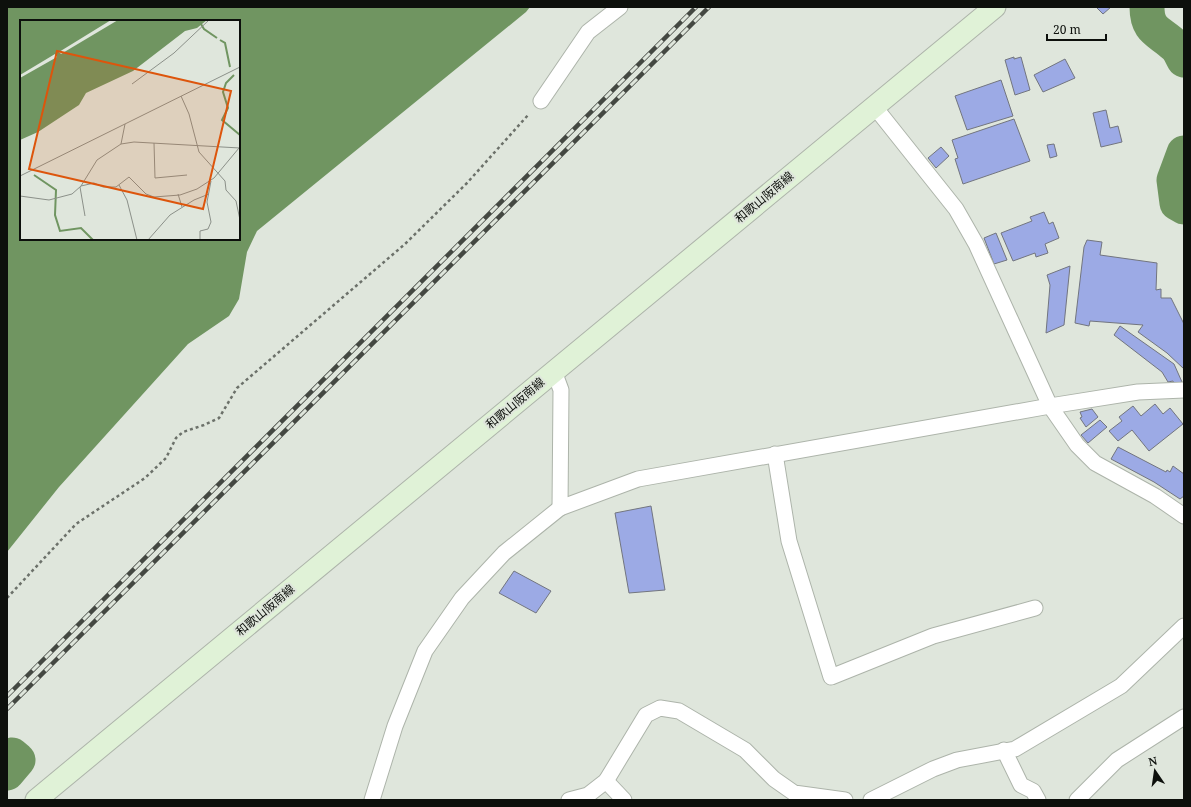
<svg xmlns="http://www.w3.org/2000/svg" width="1191" height="807" viewBox="0 0 1191 807" font-family="'Noto Serif','Noto Sans JP',serif">
<rect width="100%" height="100%" fill="#dfe6dc"/>
<path fill="#709561" fill-rule="evenodd" d="M7,7H530L526,12L257,231L247,252L239,299L229,316L188,344L59,487L7,552ZM21,21H239V239H21Z"/>
<g fill="none" stroke-linecap="round" stroke-linejoin="round">
<g stroke="#709561" stroke-width="35">
<path d="M1147,7C1147,32 1160,31 1175,46C1179,49 1181,55 1184,60"/>
<path d="M1184,153L1174,180L1177,203L1184,207"/>
<path d="M7,773L18,760L12,755"/>
</g>
</g>
<g fill="#9caae5" stroke="#72757f">
<path d="M1096,7H1111L1103,14Z"/>
<path d="M1014,57V59L1021,57L1030,90L1015,95L1005,60Z"/>
<path d="M1065,59L1075,78L1043,92L1034,75Z"/>
<path d="M1001,80L1013,116L967,130L955,96Z"/>
<path d="M1106,110L1110,128L1118,126L1122,142L1101,147L1093,113Z"/>
<path d="M1014,119L1030,161L963,184L955,159L958,158L952,140Z"/>
<path d="M1054,144L1057,156L1050,158L1047,145Z"/>
<path d="M941,147L949,156L936,168L928,158Z"/>
<path d="M1044,212L1049,224L1053,222L1059,238L1045,244L1048,253L1036,257L1035,253L1013,261L1001,233L1032,221L1030,217Z"/>
<path d="M996,233L1007,260L994,264L984,238Z"/>
<path d="M1087,240L1102,242L1100,255L1157,263L1156,290L1161,289V298H1171L1184,324V369L1167,353L1138,332L1143,325L1090,321L1089,326L1075,323L1084,247Z"/>
<path d="M1070,266L1064,325L1046,333L1050,285L1047,275Z"/>
<path d="M1120,326L1174,364L1182,382L1174,384L1173,381L1168,382L1162,372L1114,335Z"/>
<path d="M1155,404L1163,414L1170,408L1183,424L1149,451L1132,430L1118,441L1109,431L1122,421L1119,417L1133,406L1141,416Z"/>
<path d="M1092,409L1098,417L1086,427L1080,418L1082,417L1080,412Z"/>
<path d="M1100,420L1107,427L1088,443L1081,435Z"/>
<path d="M1118,447L1166,472L1167,470L1170,472L1173,466L1184,474V496L1180,499L1154,482L1111,459Z"/>
<path d="M651,506L665,590L629,593L615,513Z"/>
<path d="M514,571L551,591L536,613L499,593Z"/>
</g>
<g fill="none" stroke-linecap="round" stroke-linejoin="round">
<g stroke="#adb4aa" stroke-width="17">
<g id="street">
<path d="M541,101L588,32L620,7"/>
<path d="M874,106L956,209L976,244L1050,406L1077,445L1095,463L1155,496L1184,516"/>
<path d="M554,371L561,390L560,508L638,479L1050,406L1138,392L1184,390"/>
<path d="M775,454L789,541L831,677L933,636L1035,608"/>
<path d="M1004,750L1021,785L1033,791L1038,800"/>
<path d="M606,781L624,800"/>
<path d="M372,800L395,726L425,651L462,598L504,553L560,508"/>
<path d="M569,800L588,795L606,781L646,715L660,708L679,711L745,750L774,779L794,793L845,800"/>
<path d="M871,800L933,769L957,760L1015,749L1121,686L1184,626"/>
<path d="M1077,800L1117,760L1184,717"/>
</g>
</g>
<g stroke="#adb4aa" stroke-width="23">
<path id="secondary" d="M36,800L995,7"/>
</g>
<path stroke="#6c716a" stroke-width="2.5" stroke-dasharray="3 3" stroke-linecap="butt" d="M7,598L76,524L145,478L166,458L176,438L183,432L204,425L219,418L237,388L405,244L467,183L529,114"/>
<use href="#street" stroke="#fff" stroke-width="15"/>
<use href="#secondary" stroke="#e0f2d7" stroke-width="21"/>
<g stroke="#444842" stroke-width="4.5">
<g id="rail">
<path d="M7,696L696,7"/>
<path d="M7,709L709,7"/>
</g>
</g>
<use href="#rail" stroke="#dfe6dc" stroke-width="3" stroke-dasharray="9" stroke-linecap="butt"/>
</g>
<g text-anchor="middle" dominant-baseline="central" stroke-width="4" stroke-linejoin="round" paint-order="stroke">
<g font-size="12" fill="#0d100c" stroke="#dfe6dc">
<text transform="translate(764 197) rotate(-40)">和歌山阪南線</text>
<text transform="translate(515 403) rotate(-40)">和歌山阪南線</text>
<text transform="translate(265 610) rotate(-40)">和歌山阪南線</text>
</g>
</g>
<g transform="translate(20 20)">
<rect width="220" height="220" fill="#dfe6dc"/>
<path d="M0,0H187L177,8L165,11L113,51L66,73L59,85L18,112L0,120Z" fill="#709561"/>
<path d="M91,0H98L41,34L39,32ZM35,34L37,37L0,58V55Z" fill="#dfe6dc"/>
<path fill="none" stroke="#709561" stroke-width="2" d="M181,4L184,9L197,18M200,20L205,23L210,47M214,55L206,63L203,72L208,88L202,100L220,115M14,155L36,170L35,195L40,211L61,208L73,220"/>
<path fill="none" stroke="#8b9089" stroke-width="1" d="M112,64L154,33L189,0M161,76L169,94L179,132L205,161L206,170L216,181L220,200M105,104L101,124L114,122L220,128M134,123L135,158L167,155M0,156L220,47M99,165L107,180L117,220M61,166L74,163L83,167H96L109,157L126,174L134,177L160,175L177,169L194,158L219,128M60,167L65,196M158,174L162,187M0,176L29,180L52,174L61,166L77,140L101,124M128,220L150,195L174,180L189,174M180,220V211L188,209L191,202L187,182L191,161"/>
<path fill="#dd550c" fill-opacity="0.15" stroke="#dd550c" stroke-width="2" d="M37,31L211,71L183,189L9,149Z"/>
<rect width="220" height="220" fill="none" stroke="#0d100c" stroke-width="2"/>
</g>
<rect width="1191" height="807" fill="none" stroke="#0d100c" stroke-width="16"/>
<g transform="translate(1155 771) rotate(347)" stroke="#dfe6dc" stroke-width="3" paint-order="stroke">
<path d="M0-3L7 15L0 10L-7 15Z" fill="#0d100c"/>
<text y="-6" font-size="11" font-weight="bold" text-anchor="middle" fill="#0d100c">N</text>
</g>
<path d="M1047 34v6h59v-6" fill="none" stroke="#0d100c" stroke-width="2"/>
<text x="1053" y="34" font-size="12" fill="#0d100c" stroke="#dfe6dc" stroke-width="3" paint-order="stroke">20 m</text>
</svg>
